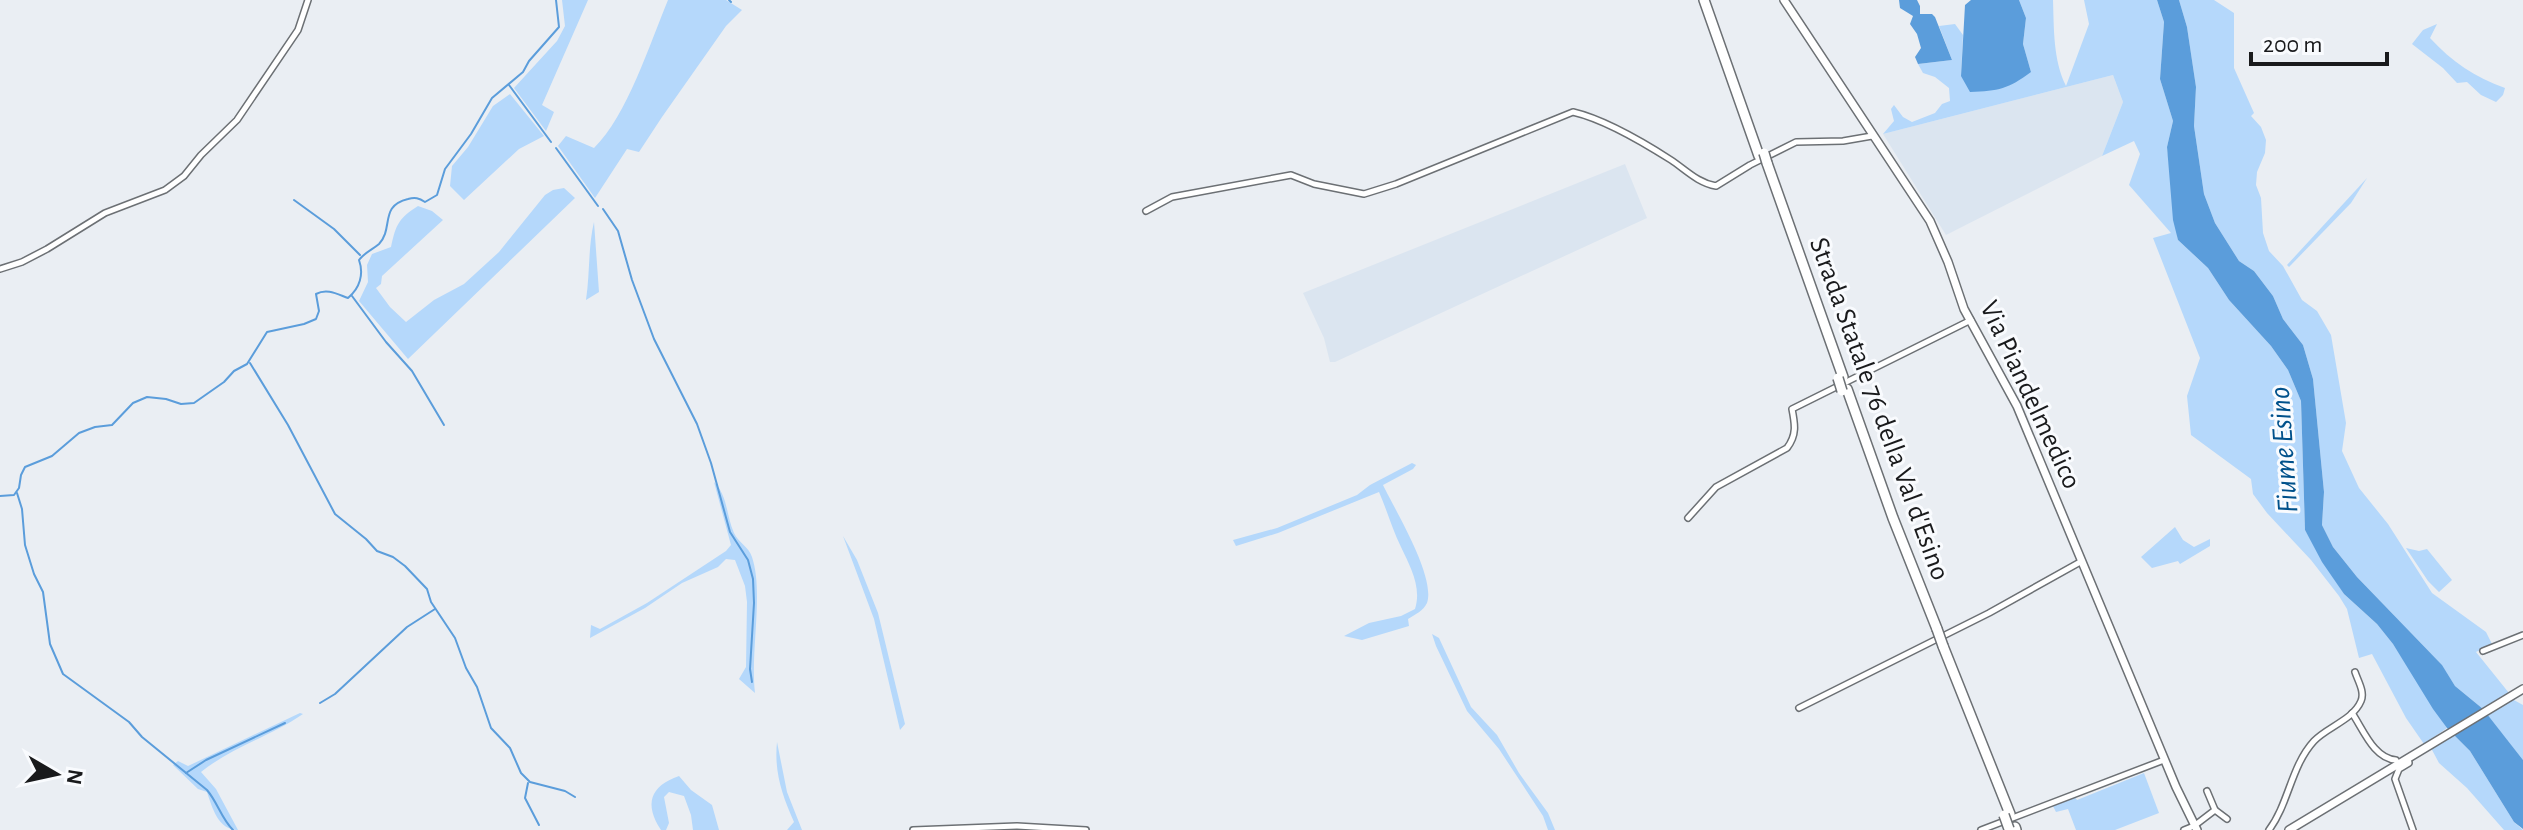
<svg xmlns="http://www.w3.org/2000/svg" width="2523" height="830" viewBox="0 0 2523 830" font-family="'Alegreya Sans',sans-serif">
<rect width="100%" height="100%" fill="#eaeef3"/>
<g fill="#dbe5f0">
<path d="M2113,75L2123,102L2102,156L1946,235L1883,134Z"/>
<path d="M1625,164L1647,218L1335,362H1330L1324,338L1303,293Z"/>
</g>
<g fill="#b5d8fb">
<path d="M562,0H588L542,105L554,112L546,131L514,88L557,41L565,26Z"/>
<path d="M668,0H726L742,10L726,26L662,117L639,152L627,149L595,198L558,146L566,136L594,148C627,116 650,43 668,0Z"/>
<path d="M2019,0H2053C2054,28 2053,60 2066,86L2089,24L2084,0H2157L2164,22L2160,79L2173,121L2167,147L2178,240L2208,268L2229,300L2271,346L2288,370L2301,401L2305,530L2344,594L2377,624L2393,644L2447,728L2424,744L2406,718L2372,654L2359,658L2347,609L2339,596L2311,560L2267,513L2253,494L2251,479L2191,435L2187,396L2200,358L2153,238L2171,233L2129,185L2140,154L2134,141L2102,156L2123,102L2113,75L1883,134L1894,121L1891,109L1894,105L1903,117L1912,122L1935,113L1942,104L1950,101L1949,88L1935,77L1923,73L1918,64L1952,60L1939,26L1955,24L1963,35L1961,76L2031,72L2023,44L2026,18Z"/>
<path d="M2179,0H2214L2234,13V68L2254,113L2251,116L2261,127L2266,140L2265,153L2257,172L2256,185L2261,198L2263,233L2269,251L2283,266L2302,300L2317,311L2331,335L2346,423L2342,451L2359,488L2388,524L2432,593L2486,632L2492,644L2476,652L2509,693L2483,709L2455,686L2441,664L2357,577L2333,547L2322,525L2324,492L2313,379L2303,345L2283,319L2273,296L2254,271L2239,261L2215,223L2204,194L2194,126L2196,87L2187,27Z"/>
<path d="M2437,24L2430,38C2452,62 2475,77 2505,88L2503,95L2496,102L2481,95L2467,82L2457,83L2443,68L2412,44L2423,30Z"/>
<path d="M510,94L544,136L519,149L464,200L450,186L452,166L468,147L493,106Z"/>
<path d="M2367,178L2351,203L2289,267L2287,265Z"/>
<path d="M564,188L575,198L408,359L359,301L368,282L367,265L372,254L391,247C396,224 399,218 418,206L432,211L443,220L382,276L381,284L376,288L390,307L406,322L434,300L464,284L499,252L545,195L553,190Z"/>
<path d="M594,222L599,292L586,300C590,274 588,247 594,222Z"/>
<path d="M1412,463L1416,465L1413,469L1383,485C1395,510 1436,577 1427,603C1423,611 1416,614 1408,619L1409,626L1362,640L1344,636L1369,623L1401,616L1415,609C1422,587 1410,566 1401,547C1392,529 1387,510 1379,492L1278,533L1236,546L1233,540L1277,528L1357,495L1370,485Z"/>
<path d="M714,482C728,496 726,515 734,533C738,542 749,547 752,557C764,593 750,651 755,693L739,679L746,667L747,602L745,586L735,560L726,559L718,567L682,583L645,608L590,638L591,625L600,629L647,603L726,551L731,545Z"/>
<path d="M2175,527L2183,540L2194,547L2210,539V546L2180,564L2178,561L2152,568L2141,557Z"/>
<path d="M843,536L857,560L878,613L905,724L900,730L874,619Z"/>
<path d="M2406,548L2419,551L2427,549L2452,580L2439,592L2428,581Z"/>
<path d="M1432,634L1439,638L1471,707L1497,735L1519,773L1548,813L1555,830H1548L1543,816L1499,749L1467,711L1436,646Z"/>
<path d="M2512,699L2523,705V760L2487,715Z"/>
<path d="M300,713L303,714C271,736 232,747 201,772L216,789L238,830C218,830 212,807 207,792L198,789L173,765L178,761L188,766Z"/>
<path d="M2454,735L2470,751L2514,822L2523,830H2504L2467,788L2439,763L2431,748Z"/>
<path d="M777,742L787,792L802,830H787L794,822C782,795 774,772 777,742Z"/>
<path d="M2144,773L2159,813L2115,830H2076L2068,809L2056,812L2053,806L2075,797L2077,800Z"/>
<path d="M679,776L691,790L712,805L719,830H693L691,815L684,796L669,792L664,797L669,823L666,830H661C644,804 650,786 679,776Z"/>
</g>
<g fill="#5b9ddb">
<path d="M1899,0H1917L1920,6V14H1932L1935,17L1952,60L1918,64L1915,57L1921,48L1917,34L1910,24L1913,16L1900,8Z"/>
<path d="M1971,0H2019L2026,18L2023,44L2031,72C2008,89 1999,91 1970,92L1961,76L1965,5Z"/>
<path d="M2157,0H2179L2187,27L2196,87L2194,126L2204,194L2215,223L2239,261L2254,271L2273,296L2283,319L2303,345L2313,379L2324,492L2322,525L2333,547L2357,577L2442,665L2455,686L2483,709L2523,760V829L2514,822L2470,751L2447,728L2433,709L2393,644L2377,624L2344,594L2322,562L2305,530L2301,401L2288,370L2271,346L2229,300L2208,268L2178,240L2173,220L2167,147L2173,121L2160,79L2164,22Z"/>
</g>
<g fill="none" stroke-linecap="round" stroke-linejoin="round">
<g stroke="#5b9ddb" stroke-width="2">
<path d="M729,0L731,2"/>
<path d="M509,85L551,142"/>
<path d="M556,148L598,206"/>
<path d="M294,200L334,229L360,255"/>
<path d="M603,209L618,231L632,280L654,339L697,424L711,463L730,532L748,560L753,579L754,603L750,669L752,682"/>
<path d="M352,296L386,342L412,371L444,425"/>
<path d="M250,363L288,425L335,514L366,539L377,551L393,557L405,566L427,589L431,602L455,638L466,668L477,687L491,728L510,748L521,773L530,782L565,791L575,797"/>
<path d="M17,493L22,509L25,545L34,574L43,592L50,644L63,674L129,722L142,737L207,790C218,803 221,818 233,830"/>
<path d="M0,496L14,495L19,488L21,475L25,467L52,456L79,433L95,427L112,425L133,403L147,397L166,399L181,404L194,403L224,382L234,371L247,364L267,332L304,324L316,319L319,311L316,294C327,288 337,294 348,298C360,288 364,274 359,260C365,252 372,250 379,244C394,228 379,206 408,199C415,197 419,198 425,202L437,195L445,169L471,134L492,98L523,72L529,61L559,27L556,0"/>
<path d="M320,703L335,694L407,627L435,609"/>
<path d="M186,773L206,760L285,723"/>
<path d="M528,783L525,798L539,825"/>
</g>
<g stroke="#6c7074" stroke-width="8">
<g id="street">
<path d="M1146,211L1172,197L1291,175L1314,184L1364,194L1396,184L1573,112C1603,119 1646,144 1671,160C1686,170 1698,183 1716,186L1750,165L1796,142L1843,141L1872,136"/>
<path d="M0,269L22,262L47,249L105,213L165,190L184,176L201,155L237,120L298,30L308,0"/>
<path d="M1688,518L1716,487L1787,448C1797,435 1795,424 1792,409L1971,320"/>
<path d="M2483,651L2523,635"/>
<path d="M1799,708L1989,613L2082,561"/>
<path d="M2352,713C2363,729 2374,759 2396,760L2398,764"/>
<path d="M2408,758L2409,763L2399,769L2395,779L2413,830"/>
<path d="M2207,791L2215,810"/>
<path d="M913,830L1017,826L1086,830"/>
<path d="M1981,830L2164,760"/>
<path d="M2184,830L2194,826L2215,810L2227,819"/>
<path d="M2269,830C2289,803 2291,766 2314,741C2327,727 2353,720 2361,701C2365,692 2358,681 2355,672"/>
</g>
</g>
<g stroke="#6c7074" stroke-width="10">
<g id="secondary">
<path d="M1784,0L1930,221L1948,262L1964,309L2017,406L2176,787L2197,830"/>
<path d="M2289,830L2523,689"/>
</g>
</g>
<g stroke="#6c7074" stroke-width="12">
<g id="highway">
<path d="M1704,0L1759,156"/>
<path d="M1767,163L1843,377"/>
<path d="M1847,389L1893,518L1937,629"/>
<path d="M1943,646L2010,814"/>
<path d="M2015,827L2016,830"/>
</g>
</g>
<use href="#street" stroke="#fff" stroke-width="5"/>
<use href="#secondary" stroke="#fff" stroke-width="7"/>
<use href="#highway" stroke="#fff" stroke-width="9"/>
<g stroke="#6c7074" stroke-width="12" stroke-linecap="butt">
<g id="highway-bridge">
<path d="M1764,153L1767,163"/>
<path d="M1838,378L1842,391"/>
<path d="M1937,629L1943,646"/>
<path d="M2004,815L2009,829"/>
</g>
</g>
<use href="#highway-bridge" stroke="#fff" stroke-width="9"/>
</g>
<g text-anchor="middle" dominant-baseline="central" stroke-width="6" stroke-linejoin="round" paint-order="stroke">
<g font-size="28" fill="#191a1c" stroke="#f9fbfe">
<text transform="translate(2030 395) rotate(65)">Via Piandelmedico</text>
<text transform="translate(1879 409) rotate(70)">Strada Statale 76 della Val d'Esino</text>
</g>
<g font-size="30" font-style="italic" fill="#00518b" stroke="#f9fbfe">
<text transform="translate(2284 450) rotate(-94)">Fiume Esino</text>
</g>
</g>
<g transform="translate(56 774) rotate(99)" stroke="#f9fbfe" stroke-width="6" paint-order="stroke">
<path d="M0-6L14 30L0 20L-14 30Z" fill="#191a1c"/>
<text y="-12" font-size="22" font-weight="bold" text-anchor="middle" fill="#191a1c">N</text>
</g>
<path d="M2251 52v12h136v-12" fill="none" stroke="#191a1c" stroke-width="4"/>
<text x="2263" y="52" font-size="24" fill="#191a1c" stroke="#f9fbfe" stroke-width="6" paint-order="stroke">200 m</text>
</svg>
